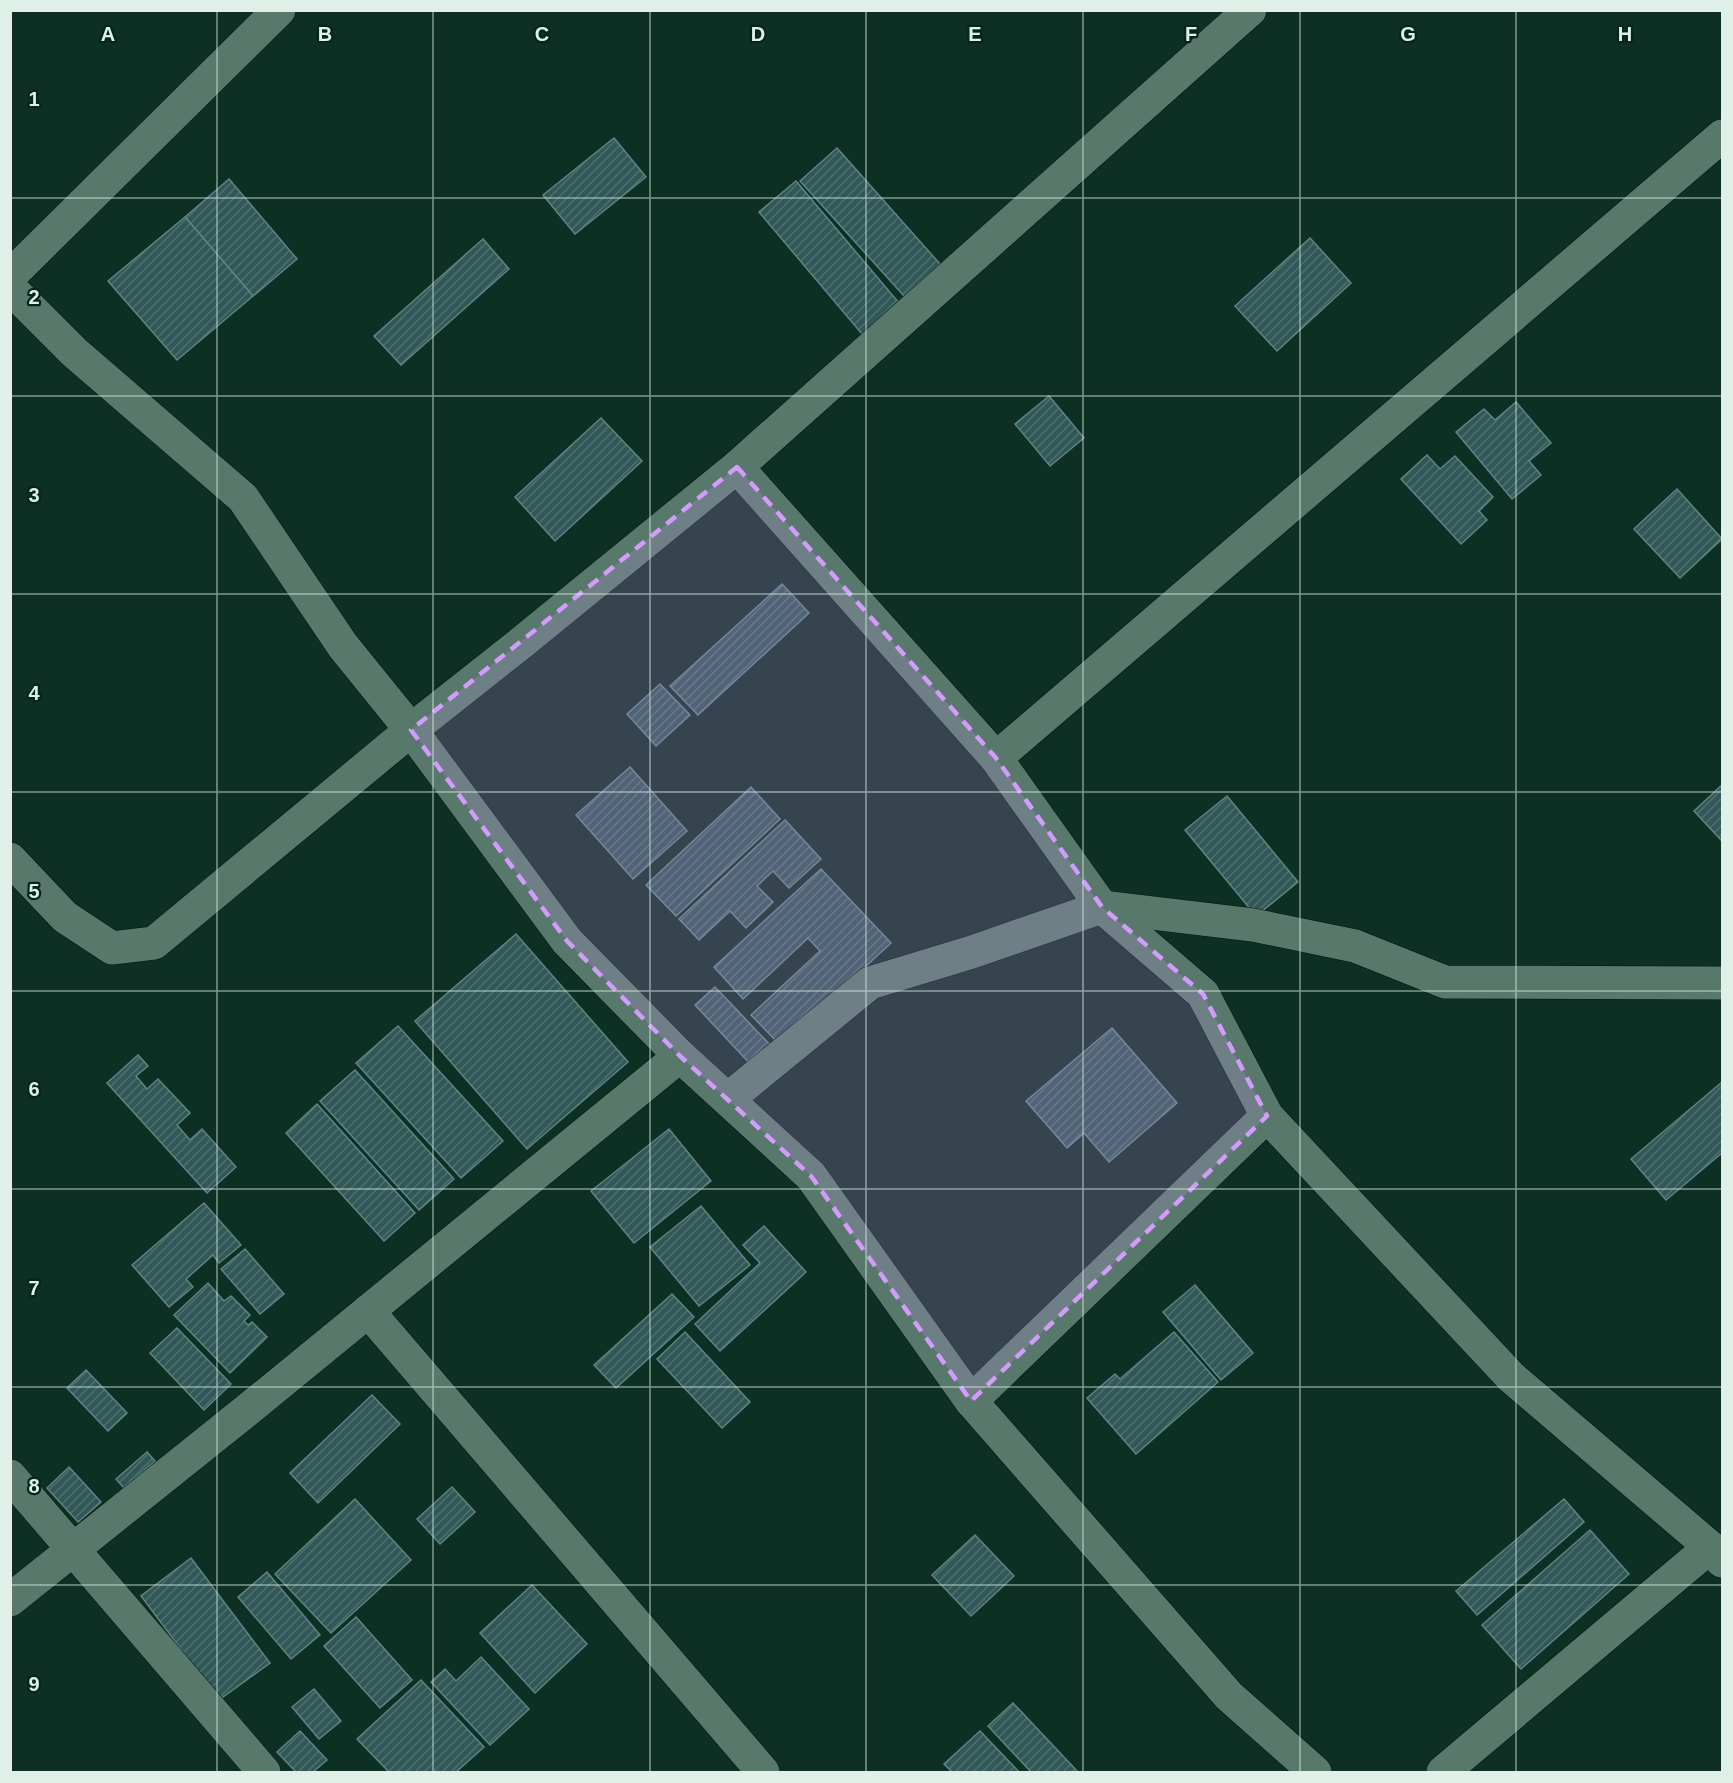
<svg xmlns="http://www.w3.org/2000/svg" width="1733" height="1783" viewBox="0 0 1733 1783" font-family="Helvetica,sans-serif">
<defs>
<pattern id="building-hatch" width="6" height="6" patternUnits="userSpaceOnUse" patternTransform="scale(1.5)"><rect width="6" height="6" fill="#315757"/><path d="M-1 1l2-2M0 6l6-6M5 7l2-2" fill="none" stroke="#4e6f6f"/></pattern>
</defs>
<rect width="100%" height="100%" fill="#0e2f23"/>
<g fill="url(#building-hatch)" stroke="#5e8585" stroke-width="1.5">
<path d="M614,138L646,177L575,234L543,195Z"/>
<path d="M837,148L940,264L904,296L800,181Z"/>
<path d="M229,179L297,259L253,296L185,217Z"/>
<path d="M796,181L899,303L862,334L759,212Z"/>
<path d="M185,217L253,296L177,360L108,281Z"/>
<path d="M1310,238L1351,283L1277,351L1235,306Z"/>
<path d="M483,239L509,269L401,365L374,336Z"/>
<path d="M1049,396L1084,438L1050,466L1015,424Z"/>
<path d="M1516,402L1551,443L1529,461L1541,475L1512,499L1456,432L1484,409L1495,420Z"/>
<path d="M601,418L642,461L555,541L515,497Z"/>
<path d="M1427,455L1440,469L1455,456L1493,497L1479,511L1487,520L1461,544L1401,479Z"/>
<path d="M1677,489L1722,539L1680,578L1634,529Z"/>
<path d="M782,584L809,613L698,715L670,686Z"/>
<path d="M660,684L690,715L656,746L627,714Z"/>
<path d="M630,767L687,831L633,879L576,815Z"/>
<path d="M1722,785V841L1694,811Z"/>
<path d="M751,787L780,819L676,916L646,885Z"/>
<path d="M1227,796L1298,882L1256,916L1185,830Z"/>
<path d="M785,820L821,859L789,888L773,871L757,886L773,902L746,928L730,911L699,940L679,919Z"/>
<path d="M821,869L891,943L780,1045L751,1015L820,951L808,938L743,999L714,967Z"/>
<path d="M516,934L628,1062L527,1149L415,1021Z"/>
<path d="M715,987L774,1049L754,1068L695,1005Z"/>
<path d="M398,1026L503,1141L461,1178L356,1063Z"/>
<path d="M1112,1028L1177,1103L1109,1162L1084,1133L1067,1148L1026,1101Z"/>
<path d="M138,1055L148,1066L136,1076L147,1089L158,1079L190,1113L177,1125L190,1140L202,1129L236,1167L207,1193L107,1083Z"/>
<path d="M355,1070L454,1179L419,1210L320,1101Z"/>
<path d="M1722,1082V1153L1666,1200L1631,1159Z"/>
<path d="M317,1104L415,1213L384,1241L286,1133Z"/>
<path d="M669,1129L711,1181L634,1243L591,1191Z"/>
<path d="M204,1203L241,1245L219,1263L213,1255L186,1279L193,1287L169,1307L132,1265Z"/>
<path d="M701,1206L750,1265L699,1306L650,1247Z"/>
<path d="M764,1226L806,1272L720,1351L695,1324L760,1263L743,1245Z"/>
<path d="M245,1249L284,1294L260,1314L221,1269Z"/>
<path d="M208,1283L224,1301L231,1296L250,1315L244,1321L248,1325L252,1322L267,1337L230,1373L174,1315Z"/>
<path d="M1195,1285L1253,1353L1221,1380L1163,1312Z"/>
<path d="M672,1294L694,1317L616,1388L594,1365Z"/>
<path d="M177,1328L231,1384L204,1410L150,1353Z"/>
<path d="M685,1332L750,1402L722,1428L657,1359Z"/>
<path d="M1174,1332L1218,1382L1136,1454L1087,1398L1115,1374L1120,1379Z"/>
<path d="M86,1370L127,1413L108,1431L67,1388Z"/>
<path d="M372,1395L400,1424L318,1503L290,1473Z"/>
<path d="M147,1452L155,1461L124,1488L116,1479Z"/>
<path d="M69,1467L101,1502L78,1522L47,1488Z"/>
<path d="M452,1487L475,1512L440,1544L417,1519Z"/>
<path d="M355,1499L411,1560L331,1633L275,1574Z"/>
<path d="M1564,1499L1584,1522L1477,1615L1456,1591Z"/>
<path d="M1590,1530L1629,1574L1521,1669L1482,1625Z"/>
<path d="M975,1535L1014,1576L971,1616L932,1575Z"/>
<path d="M191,1558L270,1663L219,1700L141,1596Z"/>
<path d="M267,1572L320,1635L291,1659L238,1597Z"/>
<path d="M532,1585L587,1644L535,1693L480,1633Z"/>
<path d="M356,1617L412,1680L380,1708L324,1646Z"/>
<path d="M481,1657L529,1709L490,1745L431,1682L445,1669L456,1681Z"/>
<path d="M421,1680L484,1747L456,1772H389L357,1739Z"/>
<path d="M314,1689L341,1721L319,1739L292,1707Z"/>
<path d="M1013,1703L1078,1772H1031L988,1726Z"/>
<path d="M300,1731L327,1760L313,1772H296L277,1752Z"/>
<path d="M980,1731L1019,1772H952L944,1764Z"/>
</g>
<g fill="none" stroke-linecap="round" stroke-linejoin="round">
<g stroke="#00150d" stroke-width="34">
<g id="minor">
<path d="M10,276L279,10"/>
<path d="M10,288L74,352L243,498L343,646L411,730L567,941L680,1056L811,1176L971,1401L1229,1696L1315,1772"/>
<path d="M737,467L996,758L1102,907L1203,994L1267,1116L1511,1377L1710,1547"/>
<path d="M996,758L1722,136"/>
<path d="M10,859L65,917L112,948L154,943L411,730L521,643L737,467L1250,10"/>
<path d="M728,1099L870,983L972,952L1102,907L1253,925L1355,946L1445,982L1722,983"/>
<path d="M368,1311L763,1772"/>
<path d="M971,1401L1267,1116"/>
<path d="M10,1476L264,1772"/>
<path d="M10,1600L246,1411L680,1056"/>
<path d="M1443,1772L1710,1547L1722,1561"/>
</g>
</g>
<use href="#minor" stroke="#57786a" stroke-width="33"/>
</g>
<path fill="#d39cfc" fill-opacity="0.2" stroke="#d39cfc" stroke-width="4.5" stroke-dasharray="12 8" stroke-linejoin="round" d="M737,467L996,758L1102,907L1203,994L1267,1116L971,1401L811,1176L680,1056L567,941L411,730Z"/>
<path fill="none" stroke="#def0e8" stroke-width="1.5" stroke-opacity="0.55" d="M217,10V1772M433,10V1772M650,10V1772M866,10V1772M1083,10V1772M1300,10V1772M1516,10V1772M10,198H1722M10,396H1722M10,594H1722M10,792H1722M10,991H1722M10,1189H1722M10,1387H1722M10,1585H1722"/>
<g font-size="20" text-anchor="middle" font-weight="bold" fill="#def0e8" stroke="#04251a" stroke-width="4.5" stroke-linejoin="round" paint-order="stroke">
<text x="108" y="41">A</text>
<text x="325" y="41">B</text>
<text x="542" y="41">C</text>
<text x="758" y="41">D</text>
<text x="975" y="41">E</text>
<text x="1191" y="41">F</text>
<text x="1408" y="41">G</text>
<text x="1625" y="41">H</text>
<text x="34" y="106">1</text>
<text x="34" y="304">2</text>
<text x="34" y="502">3</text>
<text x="34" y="700">4</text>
<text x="34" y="898">5</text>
<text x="34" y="1096">6</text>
<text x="34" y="1295">7</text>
<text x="34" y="1493">8</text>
<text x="34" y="1691">9</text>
</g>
<rect width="1733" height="1783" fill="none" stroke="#def0e8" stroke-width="24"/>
</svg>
